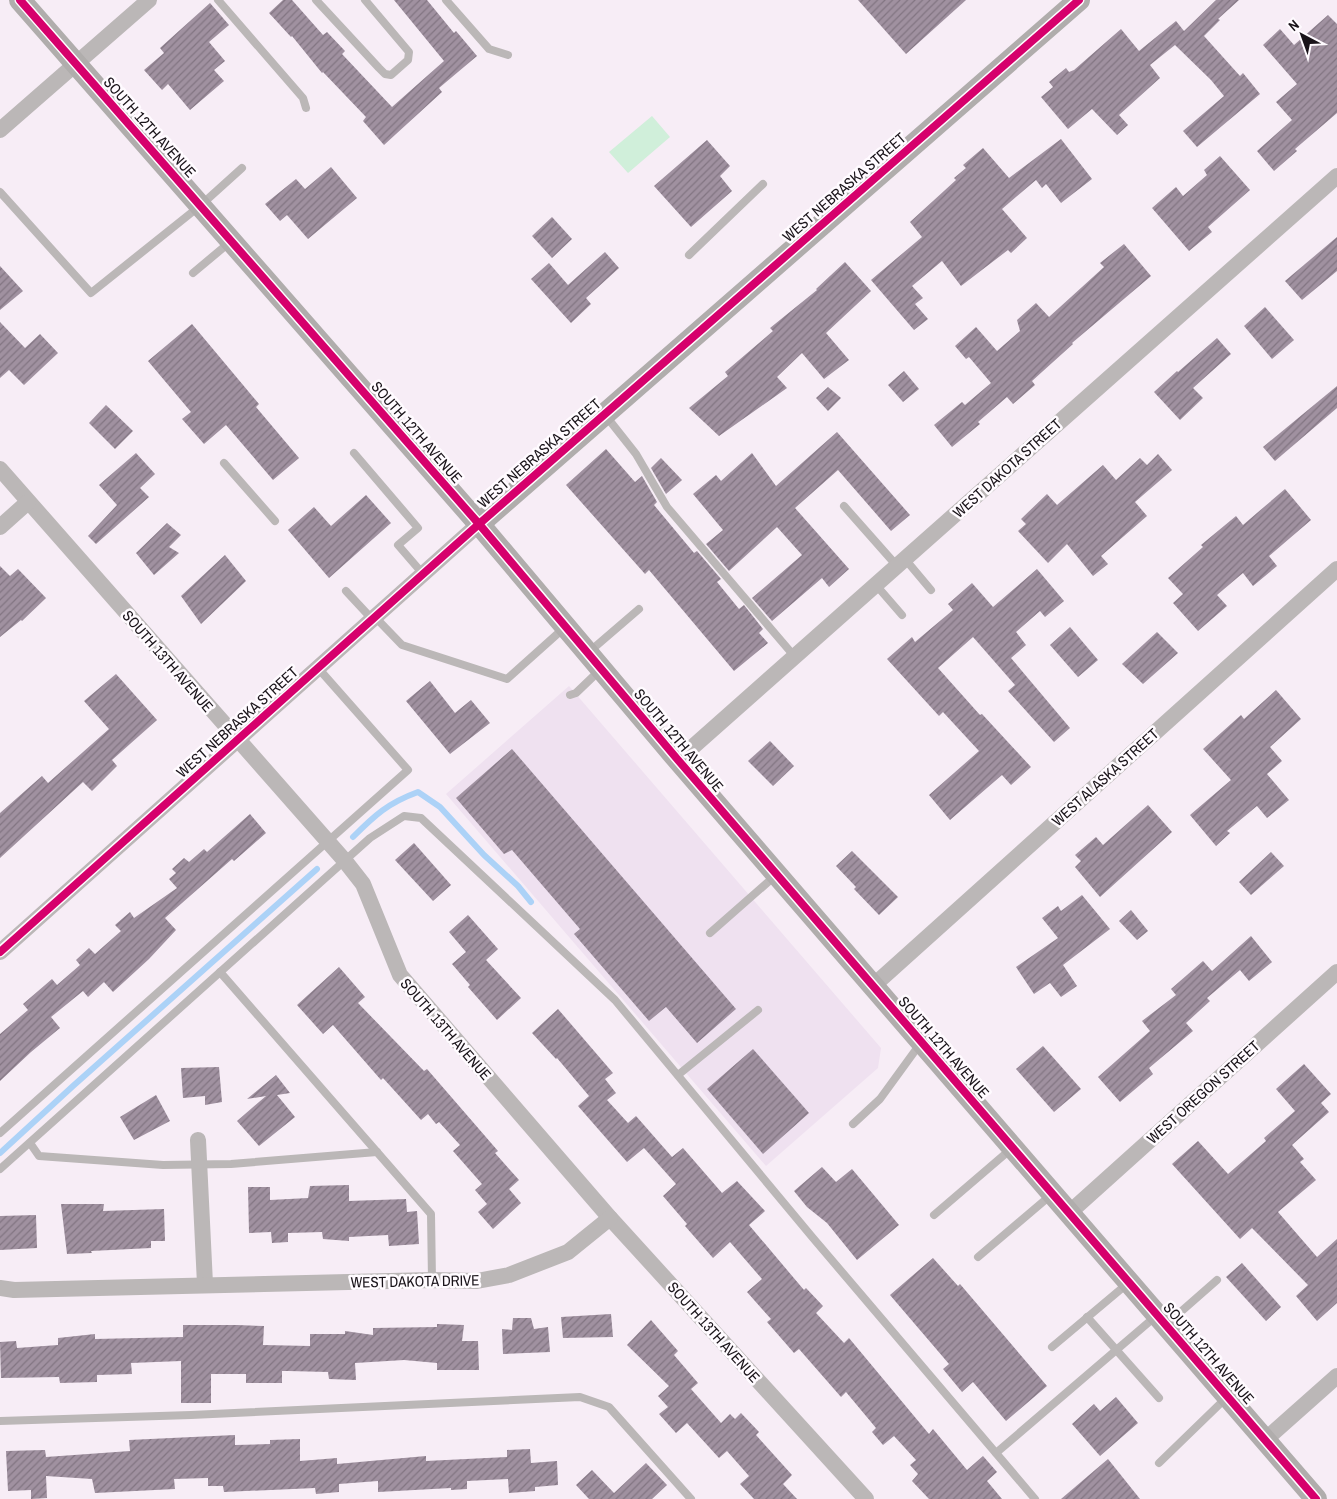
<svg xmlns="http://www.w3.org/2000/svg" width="1337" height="1499" viewBox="0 0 1337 1499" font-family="'Archivo Narrow',sans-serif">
<defs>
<pattern id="building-hatch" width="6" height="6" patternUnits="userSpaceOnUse" patternTransform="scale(1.25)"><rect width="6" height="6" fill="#a091a0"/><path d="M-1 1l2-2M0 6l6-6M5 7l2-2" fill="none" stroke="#827582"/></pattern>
</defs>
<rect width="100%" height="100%" fill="#f7edf6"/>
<path fill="#efe1f0" d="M569,686L881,1048L878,1068L766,1166L446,794Z"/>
<path fill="#d0efda" d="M652,116L670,137L628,173L609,152Z"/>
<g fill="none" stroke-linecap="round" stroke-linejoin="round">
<g stroke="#acd2f7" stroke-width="6">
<path d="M353,837C375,815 388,803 418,792L440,807L484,855L518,886L531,902"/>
<path d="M0,1153L73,1086L317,869"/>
</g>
</g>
<g fill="url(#building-hatch)">
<path d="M283,0H292L323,35L327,32L345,51L342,54L392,107L444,61L394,0H427L454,33L456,31L477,56L439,88L442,92L384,145L363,121L366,117L323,72L322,73L292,36L291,37L269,13Z"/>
<path d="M858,0H966L906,54Z"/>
<path d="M1216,0H1239L1218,19L1220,20L1204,36L1240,76L1243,73L1260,94L1197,147L1183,131L1224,96L1211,80L1175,45L1150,65L1160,78L1119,115L1128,125L1117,135L1092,109L1068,129L1041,97L1053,87L1049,82L1066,68L1069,72L1074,70L1121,29L1139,51L1176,21L1184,31Z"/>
<path d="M210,3L229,25L209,42L225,61L214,70L224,81L190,110L168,84L162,90L144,70L164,53L160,48Z"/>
<path d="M1328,15L1337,24V113L1295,149L1297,151L1274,171L1257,151L1292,120L1276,102L1297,84L1263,45L1280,29L1294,45Z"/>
<path d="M1061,139L1092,179L1061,203L1046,184L1042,188L1036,180L1002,209L1027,238L1011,253L1008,250L961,286L942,261L912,286L923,298L915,304L928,319L914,330L871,280L922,237L910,222L956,180L954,178L966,168L963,165L983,148L1009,178Z"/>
<path d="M707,140L730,166L720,176L732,191L691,227L654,186Z"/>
<path d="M1220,156L1250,190L1208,227L1212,232L1189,251L1152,208L1176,187L1183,196L1207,175L1204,170Z"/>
<path d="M331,167L357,198L308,239L287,215L280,221L265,204L296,179L305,189Z"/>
<path d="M552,217L572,239L552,258L532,236Z"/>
<path d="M1337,237V271L1302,300L1285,281Z"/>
<path d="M1124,244L1151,276L1072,343L1073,344L1032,381L1035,385L1013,404L1007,397L978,422L980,424L952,447L934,425L962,402L965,405L991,383L969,357L966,359L955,346L976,327L997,351L1020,331L1017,320L1036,303L1049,317L1104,267L1100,263Z"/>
<path d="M605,252L619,268L586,298L591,304L571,323L531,279L549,263L568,285Z"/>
<path d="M845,262L871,291L826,333L849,360L824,379L802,353L777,377L787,388L719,436L689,408L728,376L725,372L773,331L770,328L817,290L816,289Z"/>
<path d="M0,266L23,291L0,310Z"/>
<path d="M1265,307L1294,340L1272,359L1244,326Z"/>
<path d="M0,322L25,348L40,334L58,353L24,385L9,370L0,378Z"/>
<path d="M192,324L259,404L256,407L299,458L273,480L226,425L204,444L182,419L191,412L148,361Z"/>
<path d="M1217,338L1231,354L1193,388L1203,398L1180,420L1154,392L1177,371L1178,372Z"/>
<path d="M904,371L919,389L903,402L888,385Z"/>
<path d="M1337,386V408L1275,461L1263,447Z"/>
<path d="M828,387L841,398L828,411L816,398Z"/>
<path d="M106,405L133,431L115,449L89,423Z"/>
<path d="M837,432L910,515L891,531L838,470L795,508L849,569L829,587L822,578L772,621L752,598L802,555L777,527L729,571L706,544L723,530L693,494L716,475L721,481L752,453L776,486Z"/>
<path d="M606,449L635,482L642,476L657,502L654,505L694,553L697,551L721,579L717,582L739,609L744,605L763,629L759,633L768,643L734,671L649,570L645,574L566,485Z"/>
<path d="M136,453L155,474L140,488L149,497L96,544L88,536L117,505L99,485Z"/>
<path d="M1158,454L1172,470L1135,502L1147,516L1101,556L1108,564L1093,576L1067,544L1048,563L1018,531L1026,524L1021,519L1047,494L1057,505L1103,465L1116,480L1140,458L1147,465Z"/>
<path d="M661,458L682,480L666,494L651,468Z"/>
<path d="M1285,489L1311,520L1269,556L1277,566L1253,586L1243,573L1217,595L1227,606L1198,631L1173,603L1183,594L1168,578L1203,547L1201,545L1236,516L1243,525Z"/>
<path d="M366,495L391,523L329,578L288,530L314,507L331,526Z"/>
<path d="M167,523L181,535L169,547L179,553L154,575L136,553Z"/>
<path d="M225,555L246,581L201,624L181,596Z"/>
<path d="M0,566L10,576L18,569L46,598L22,621L21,620L0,637Z"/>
<path d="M1037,569L1064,601L1045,617L1040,611L1016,632L1026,645L1011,658L1070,728L1054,742L1008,691L1015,685L973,637L938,668L980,715L982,714L1031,767L1011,785L1002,775L950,820L929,795L979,751L943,712L939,716L887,659L912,637L915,642L953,610L948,604L972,583L993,607Z"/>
<path d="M1070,627L1098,660L1078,677L1050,645Z"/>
<path d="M1157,632L1178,653L1143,684L1122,664Z"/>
<path d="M116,674L157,720L112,760L117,766L92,791L83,782L0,858V813L42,776L48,783L109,729L84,701Z"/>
<path d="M430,681L455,713L471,700L490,723L450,754L406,701Z"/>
<path d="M1276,690L1301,719L1270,747L1282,761L1267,774L1289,800L1267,818L1257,806L1227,831L1230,833L1216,846L1190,815L1231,780L1203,749L1241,715L1244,719Z"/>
<path d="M770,741L794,766L773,786L748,761Z"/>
<path d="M512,749L736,1009L697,1043L666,1007L649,1021L574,934L580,929L512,850L504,854L456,798Z"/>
<path d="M1148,805L1172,832L1100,897L1075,867L1081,861L1075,855L1096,837L1103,845Z"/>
<path d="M250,814L266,833L234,861L232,859L165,918L176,930L149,959L113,992L104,982L88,997L83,991L51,1017L60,1028L31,1052L0,1081V1034L28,1010L23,1004L52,979L57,985L80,965L76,960L89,948L95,954L121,931L115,925L130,912L134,918L177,888L169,879L176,873L172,869L184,858L189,862L204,849L207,852Z"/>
<path d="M414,843L451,885L433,901L395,860Z"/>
<path d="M852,851L898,897L879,915L854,889L856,887L836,866Z"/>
<path d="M1271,852L1284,866L1251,895L1239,882Z"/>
<path d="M1082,895L1110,929L1063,965L1077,986L1061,997L1050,983L1034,994L1016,967L1058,938L1042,918L1058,906L1061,911Z"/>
<path d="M1131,910L1148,931L1137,940L1119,921Z"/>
<path d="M468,915L498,949L486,960L521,998L497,1020L468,987L470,985L452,964L466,952L449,932Z"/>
<path d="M1251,936L1272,962L1249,981L1240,970L1207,998L1210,1001L1186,1023L1193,1031L1149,1068L1153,1074L1120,1102L1098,1077L1150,1031L1142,1021L1176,995L1171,989L1203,961L1212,971Z"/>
<path d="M339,967L365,997L358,1003L424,1071L427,1069L498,1151L495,1153L519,1180L509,1189L521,1203L493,1229L478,1212L487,1204L475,1190L482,1184L453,1151L460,1145L439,1122L436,1124L428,1114L421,1120L383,1078L381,1080L333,1025L323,1034L297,1005Z"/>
<path d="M558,1009L613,1073L605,1079L616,1093L607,1100L628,1123L636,1116L672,1157L683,1148L722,1193L737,1181L765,1211L749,1225L804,1290L806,1288L823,1306L816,1313L844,1343L849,1338L929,1434L933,1429L967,1470L983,1456L997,1472L987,1481L1002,1499H929L912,1481L918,1474L910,1465L916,1460L894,1436L883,1445L872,1432L876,1428L846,1392L841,1397L799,1349L794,1353L767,1322L771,1319L747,1292L762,1279L730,1242L713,1258L685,1226L687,1224L663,1196L676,1184L644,1148L627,1162L578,1106L589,1096L557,1058L556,1059L532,1033Z"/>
<path d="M1043,1046L1081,1089L1054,1112L1016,1069Z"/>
<path d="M753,1049L809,1113L763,1154L707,1089Z"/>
<path d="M1304,1064L1331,1094L1321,1103L1329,1112L1292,1145L1304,1159L1300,1162L1316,1180L1278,1212L1317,1257L1337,1239V1303L1317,1321L1296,1296L1308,1285L1252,1228L1240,1239L1172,1164L1198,1141L1228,1174L1266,1141L1264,1138L1295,1111L1276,1089Z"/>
<path d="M219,1067L222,1102L205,1105V1096L183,1098L181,1068Z"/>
<path d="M276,1075L290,1093L277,1095L295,1117L259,1146L237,1121L266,1096L247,1099Z"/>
<path d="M156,1095L170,1121L134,1140L120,1117Z"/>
<path d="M822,1167L836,1182L852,1169L899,1225L857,1260L827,1223L807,1207L794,1191Z"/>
<path d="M349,1185V1201L406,1199L407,1212L417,1211L419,1244L389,1246L388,1235L349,1237V1241L323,1239L322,1232L288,1233V1242L272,1243L271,1232L249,1233L248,1187H270V1200L308,1198L310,1186Z"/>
<path d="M61,1204H104L103,1211L164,1209L165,1241H151V1248L91,1251L92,1253L67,1254Z"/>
<path d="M36,1215L37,1248L0,1250V1216Z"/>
<path d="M933,1258L958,1286L960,1284L1047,1386L1006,1421L973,1382L962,1392L943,1369L949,1364L890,1295Z"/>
<path d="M1242,1263L1281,1307L1266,1321L1226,1277Z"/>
<path d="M611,1314L613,1337L563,1338L561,1317Z"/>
<path d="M513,1318H531L534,1329L548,1327L550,1352L503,1354L502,1329L512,1330Z"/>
<path d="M651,1320L678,1351L674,1355L698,1383L691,1389L721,1423L730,1414L735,1419L741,1413L759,1432L756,1435L792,1475L783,1484L797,1499H754L740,1484L749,1476L727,1451L719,1458L687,1423L676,1433L659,1414L668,1407L658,1396L669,1386L627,1345Z"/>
<path d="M437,1324L464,1325L462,1341H478L479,1370H437V1363L404,1360L355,1363L356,1380L329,1379L328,1372L288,1371H282V1383H246V1374H211V1403H181V1361L131,1363L132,1374L97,1375V1382L60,1383L59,1377L1,1378L0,1342L16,1341L17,1348L58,1345V1338L95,1334V1339L183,1337V1325H237L264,1326L263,1345L310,1346V1334H345V1331L373,1335V1328L437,1327Z"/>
<path d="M1116,1397L1138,1423L1100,1456L1072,1424L1094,1404L1100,1411Z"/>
<path d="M235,1435V1445L270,1444V1440L300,1439V1461L337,1458V1464L426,1456V1461L507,1457V1450L530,1449L531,1463L557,1461L558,1485L535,1487V1491L509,1493L508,1479L467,1481V1489L451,1490V1488L378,1492V1481L339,1484V1492L316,1494L315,1488L224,1492L223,1486H208V1478L174,1479L175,1489L95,1493L92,1479L46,1476L47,1498L31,1499V1490L8,1491L6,1451L45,1450L46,1457L130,1451L129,1440Z"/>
<path d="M1108,1459L1140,1499H1061Z"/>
<path d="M646,1463L667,1485L652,1499H589L576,1485L592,1470L614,1493Z"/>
</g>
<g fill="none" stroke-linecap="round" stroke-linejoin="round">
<g stroke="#bbb7b7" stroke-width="8">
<path d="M218,0L303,98L306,108"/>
<path d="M316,0L379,68L385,74L391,75L408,60L409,52L365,0"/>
<path d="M446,0L489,49L508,55"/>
<path d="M0,192L91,293L201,205L242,168"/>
<path d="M689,255L763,184"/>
<path d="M193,273L230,242"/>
<path d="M606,416L636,454L667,507L795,657"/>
<path d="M354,453L418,528L398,545L423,574"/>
<path d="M224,463L275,521"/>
<path d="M844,506L897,566"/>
<path d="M905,559L931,590"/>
<path d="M876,585L902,615"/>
<path d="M346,591L372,619"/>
<path d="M375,617L402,645L507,679L564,628"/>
<path d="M589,652L639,609"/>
<path d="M570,695L576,693L600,670"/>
<path d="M710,933L776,875"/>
<path d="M220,972L431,1214L432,1280"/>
<path d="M678,1075L758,1010"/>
<path d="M853,1124L880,1099L920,1044"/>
<path d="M0,1133L408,770L318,668"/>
<path d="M30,1143L39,1156L163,1165L231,1164L377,1152"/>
<path d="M0,1169L370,838L404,816L421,818L615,1000L813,1238L1035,1499"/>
<path d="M934,1215L1011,1149"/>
<path d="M978,1257L1051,1195"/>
<path d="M1087,1317L1159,1398"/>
<path d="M1168,1323L1217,1280"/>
<path d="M1052,1347L1127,1284"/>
<path d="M0,1421L191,1415L580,1397L609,1407L691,1499"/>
<path d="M996,1453L1156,1316"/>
<path d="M1159,1463L1226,1398"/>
</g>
<g stroke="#bbb7b7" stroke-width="16">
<path d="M0,130L149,0"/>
<path d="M0,469L345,861L363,884L400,975L610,1218L866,1499"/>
<path d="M0,527L28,502"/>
<path d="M678,760L1337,176"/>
<path d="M0,952L479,524"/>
<path d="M873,986L1337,569"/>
<path d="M198,1140L205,1284"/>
<path d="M1069,1213L1337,972"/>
<path d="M0,1288L14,1290L432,1280L477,1281L509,1275L568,1252L610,1218"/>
<path d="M1265,1440L1337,1376"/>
</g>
<g stroke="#b0adac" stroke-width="22">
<path d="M20,0L479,524L678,760L1316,1499"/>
<path d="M479,524L1079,0"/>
</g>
<g stroke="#fffbff" stroke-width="11">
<g id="cycleway">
<path d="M20,0L479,524L678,760L1316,1499"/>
<path d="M0,952L479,524L1079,0"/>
</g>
</g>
<use href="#cycleway" stroke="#d6006c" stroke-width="8"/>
</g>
<g text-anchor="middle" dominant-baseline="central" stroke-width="5" stroke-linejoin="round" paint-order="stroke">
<g font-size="15" fill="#191319" stroke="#fffbff">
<text transform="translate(150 127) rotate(48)">SOUTH 12TH AVENUE</text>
<text transform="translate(844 187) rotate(-41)">WEST NEBRASKA STREET</text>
<text transform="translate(417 432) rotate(49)">SOUTH 12TH AVENUE</text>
<text transform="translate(539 453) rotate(-41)">WEST NEBRASKA STREET</text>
<text transform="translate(1007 468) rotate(-42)">WEST DAKOTA STREET</text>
<text transform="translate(168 661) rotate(49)">SOUTH 13TH AVENUE</text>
<text transform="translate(237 722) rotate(-42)">WEST NEBRASKA STREET</text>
<text transform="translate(679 740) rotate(50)">SOUTH 12TH AVENUE</text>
<text transform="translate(1105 777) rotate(-42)">WEST ALASKA STREET</text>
<text transform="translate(446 1029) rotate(49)">SOUTH 13TH AVENUE</text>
<text transform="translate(944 1047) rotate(49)">SOUTH 12TH AVENUE</text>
<text transform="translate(1203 1092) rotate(-42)">WEST OREGON STREET</text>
<text transform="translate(415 1281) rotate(-1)">WEST DAKOTA DRIVE</text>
<text transform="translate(714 1332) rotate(48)">SOUTH 13TH AVENUE</text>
<text transform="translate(1209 1353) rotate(49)">SOUTH 12TH AVENUE</text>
</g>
</g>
<g transform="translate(1302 35) rotate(319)" stroke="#fffbff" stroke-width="4" paint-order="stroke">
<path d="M0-4L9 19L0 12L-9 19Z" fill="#191319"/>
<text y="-8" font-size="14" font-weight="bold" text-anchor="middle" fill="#191319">N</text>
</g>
</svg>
